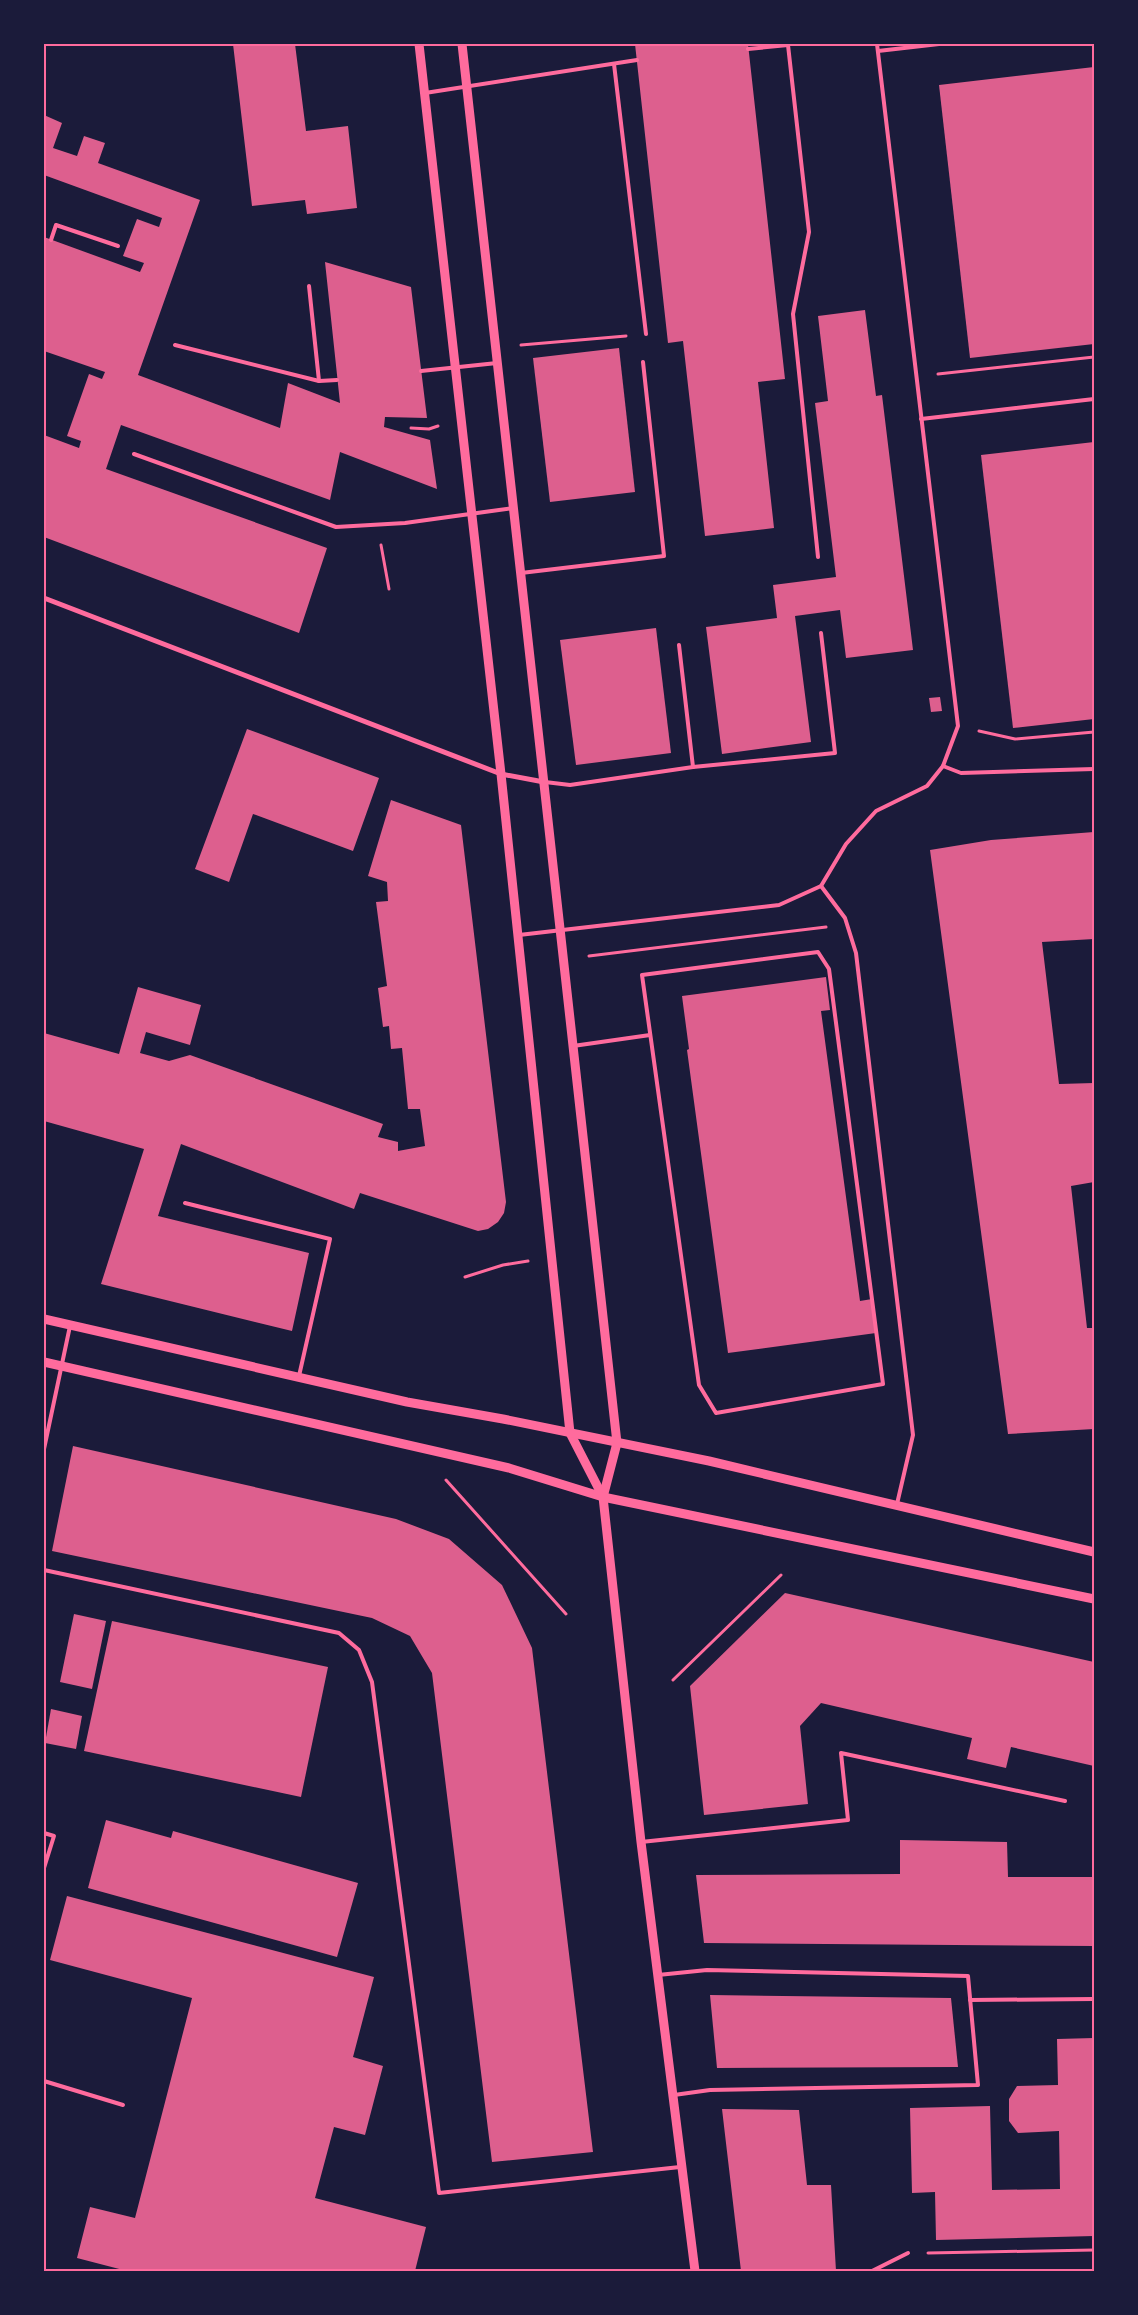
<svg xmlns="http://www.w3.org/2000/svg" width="1138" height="2315" viewBox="0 0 1138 2315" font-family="'DejaVu Sans',sans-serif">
<rect width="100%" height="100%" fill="#1b1b3a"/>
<g fill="#dd5f8e">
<path d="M233,44H295L306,131L348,126L357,208L307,214L305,200L252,206Z"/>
<path d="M635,44H748L785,379L758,382L774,528L705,536L683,341L668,343Z"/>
<path d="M1094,67V344L970,358L939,85Z"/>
<path d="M44,115L62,123L53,148L77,156L84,136L105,143L98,163L200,200L138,375L280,428L288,383L340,403L325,262L411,287L427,418L385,417L384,427L430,440L437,489L340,452L330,500L121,425L106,469L327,548L299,633L44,537V435L79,448L81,441L67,436L89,374L102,379L105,372L44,351V237L140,272L144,263L123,256L137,219L159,227L162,218L44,175Z"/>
<path d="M865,310L876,396L882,395L913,650L846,658L840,610L795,616L811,742L722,754L706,627L777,618L773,585L836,577L815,403L828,401L818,316Z"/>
<path d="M619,348L635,492L550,502L533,358Z"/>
<path d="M1094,442V719L1013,728L981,455Z"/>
<path d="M656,628L671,753L576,765L560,640Z"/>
<path d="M940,697L942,711L931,712L929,698Z"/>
<path d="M247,729L379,778L353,851L253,814L229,882L195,869Z"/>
<path d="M391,800L461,825L506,1202L504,1213L498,1222L488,1229L478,1231L360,1193L354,1209L181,1144L158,1216L309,1253L292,1331L101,1284L144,1149L44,1121V1033L119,1054L138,987L201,1005L190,1045L146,1032L140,1053L169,1061L190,1055L383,1124L378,1137L398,1142V1151L425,1146L420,1109H408L402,1048L391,1049L389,1026L383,1027L378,988L387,986L376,902L388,901L387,882L368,876Z"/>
<path d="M1094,832V939L1042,942L1059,1084L1094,1083V1182L1071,1186L1087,1328H1094V1429L1008,1434L930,850L991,840Z"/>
<path d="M826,977L830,1010L821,1011L860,1301L872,1299L876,1333L728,1353L687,1050L689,1049L682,996Z"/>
<path d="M73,1446L396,1519L449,1539L502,1585L532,1648L593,2152L492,2162L432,1673L410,1636L372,1618L52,1551Z"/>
<path d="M785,1593L1094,1662V1766L1011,1747L1006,1768L967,1759L972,1738L821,1703L800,1726L808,1804L704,1815L690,1686Z"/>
<path d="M74,1614L106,1621L92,1689L60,1682Z"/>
<path d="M112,1621L328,1667L301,1797L84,1751Z"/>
<path d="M51,1709L82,1716L76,1749L45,1743Z"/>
<path d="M106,1820L171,1838L173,1831L358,1883L337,1957L88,1888Z"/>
<path d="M900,1840L1007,1842L1008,1877H1094V1946L704,1943L696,1875L900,1874Z"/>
<path d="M67,1896L374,1977L353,2057L383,2066L365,2135L334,2127L315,2198L426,2227L415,2271H127L77,2258L90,2207L135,2218L192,1998L50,1960Z"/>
<path d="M710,1995L951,1998L958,2067L717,2068Z"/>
<path d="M1094,2038V2236L936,2240L935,2192L912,2193L910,2108L990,2106L992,2190L1060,2189L1059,2131L1018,2133L1009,2121V2099L1017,2086L1058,2085L1057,2039Z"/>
<path d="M722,2109L799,2110L807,2185H831L836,2271H741Z"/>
</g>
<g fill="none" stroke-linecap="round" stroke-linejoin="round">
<g stroke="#ff6b9d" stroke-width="3">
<path d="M521,345L626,336"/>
<path d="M938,374L1094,357"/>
<path d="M411,428L429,429L438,426"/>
<path d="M381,545L389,589"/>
<path d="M979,731L1015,739L1094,732"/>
<path d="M589,956L826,927"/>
<path d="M465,1277L503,1265L528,1261"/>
<path d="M446,1480L566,1614"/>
<path d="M673,1680L781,1575"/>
<path d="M928,2253L1094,2250"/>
</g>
<g stroke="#ff6b9d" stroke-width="4">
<path d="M748,49L788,45L809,232L793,314L818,557"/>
<path d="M878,51L939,44"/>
<path d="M614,64L646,334"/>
<path d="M425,93L637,60"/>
<path d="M51,240L56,225L118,246"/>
<path d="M309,286L319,381"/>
<path d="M175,345L319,381L337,380"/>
<path d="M421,371L497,363"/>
<path d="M921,419L1094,399"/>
<path d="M134,454L336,527L405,523L513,508"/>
<path d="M521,573L664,556L643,362"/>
<path d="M679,645L693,767"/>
<path d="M943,766L961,773L1094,769"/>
<path d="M545,782L570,785L693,767L835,753L821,633"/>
<path d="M821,886L845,918L856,953L913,1435L897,1504"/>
<path d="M519,935L779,905L821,886L846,844L876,811L927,786L943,766L958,726L877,44"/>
<path d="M818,952L829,969L883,1384L716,1413L699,1385L642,975Z"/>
<path d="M573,1046L650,1035"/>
<path d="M185,1203L330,1239L299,1376"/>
<path d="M44,1449L70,1326"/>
<path d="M44,1570L339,1633L359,1650L372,1682L439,2193L680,2167"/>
<path d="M44,1833L54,1836L44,1868"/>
<path d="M641,1842L848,1820L841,1753L1065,1801"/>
<path d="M658,1975L707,1970L968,1976L978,2085L710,2090L674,2095"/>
<path d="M970,2000L1094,1999"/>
<path d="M44,2081L123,2105"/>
<path d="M872,2271L908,2253"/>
</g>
<path stroke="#ff6b9d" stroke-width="5" d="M44,598L501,774L544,782"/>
<g stroke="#ff6b9d" stroke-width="9">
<path d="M419,44L501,774L570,1433L603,1497L641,1842L695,2271"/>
<path d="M462,44L617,1443L603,1497"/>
<path d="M44,1319L407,1402L503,1419L709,1461L1094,1552"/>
<path d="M44,1362L509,1468L603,1497L1094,1599"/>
</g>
</g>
<rect width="1138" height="2315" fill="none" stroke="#1b1b3a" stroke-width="90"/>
<rect x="45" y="45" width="1048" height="2225" fill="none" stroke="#ff6b9d" stroke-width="2"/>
</svg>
